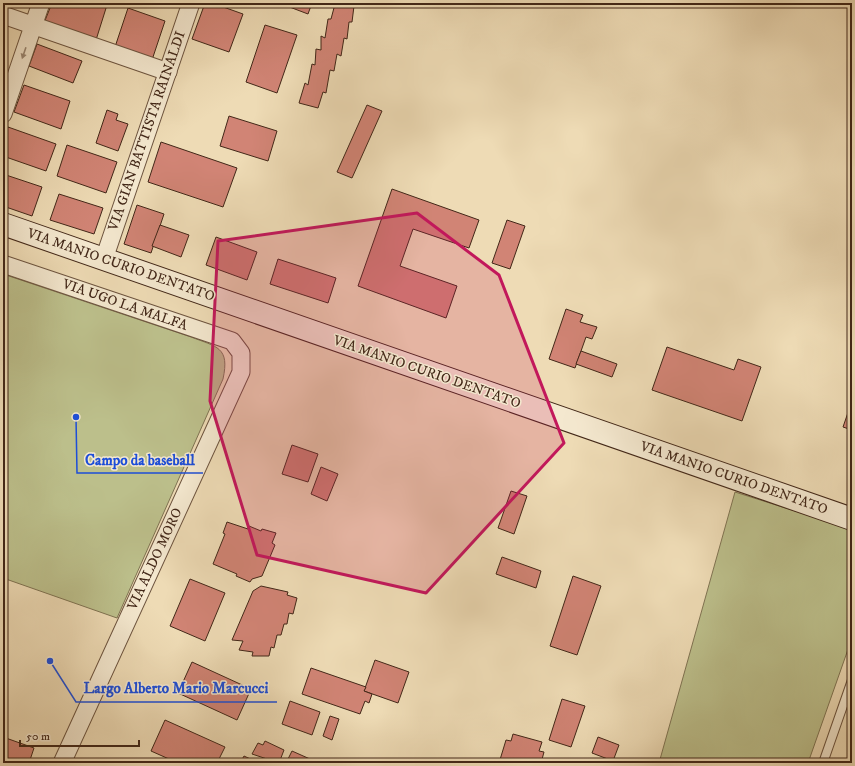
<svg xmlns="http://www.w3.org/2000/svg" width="855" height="766" viewBox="0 0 855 766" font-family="'IM FELL DW Pica',serif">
<rect width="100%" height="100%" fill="#eedbb5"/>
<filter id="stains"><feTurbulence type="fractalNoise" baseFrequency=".005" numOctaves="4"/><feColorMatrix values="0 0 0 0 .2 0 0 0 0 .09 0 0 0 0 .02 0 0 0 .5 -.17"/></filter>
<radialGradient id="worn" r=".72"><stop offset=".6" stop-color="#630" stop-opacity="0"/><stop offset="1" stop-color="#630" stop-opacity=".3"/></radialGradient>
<g fill="#bcbf8b" stroke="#7f7352">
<path d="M3,274L191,337C217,347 230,347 223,379L117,618L3,578Z"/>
<path d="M735,492L852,529V638L808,763H659Z"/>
</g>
<g fill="#d18475" stroke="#422718">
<path d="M52,3H102L107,5L96,40L44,23Z"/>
<path d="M205,3H212L243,14L229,52L192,39Z"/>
<path d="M279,3H312L308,14Z"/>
<path d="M338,3H359V7L354,6L352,22H349L347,39L344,38L341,56L337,54L334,71L330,70L326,93L323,92L318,108L299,103L305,83L308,85L312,64L315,65L316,49L321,50V36L325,38L328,19H331L335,4Z"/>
<path d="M128,8L165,21L152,60L115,47Z"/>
<path d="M265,25L297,35L277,93L246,82Z"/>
<path d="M37,44L82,61L73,83L29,66Z"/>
<path d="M24,85L70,101L61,129L14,112Z"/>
<path d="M367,105L382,111L352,178L337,172Z"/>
<path d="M107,110L118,114L116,120L128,124L118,151L96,143Z"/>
<path d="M229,116L277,131L268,161L220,146Z"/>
<path d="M8,127L56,144L46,171L3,156V142Z"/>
<path d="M161,142L237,168L223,207L148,182Z"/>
<path d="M67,145L117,162L106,193L57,176Z"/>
<path d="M3,174L42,187L32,216L3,206Z"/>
<path d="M392,189L479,220L469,248L413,229L400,266L457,286L446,318L358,286Z"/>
<path d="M59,194L103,208L94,234L50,220Z"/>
<path d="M137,205L164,214L151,253L124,244Z"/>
<path d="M507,220L525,226L510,269L492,263Z"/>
<path d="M160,225L189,235L181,257L152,246Z"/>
<path d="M216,237L257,252L247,280L206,265Z"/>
<path d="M278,259L336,278L328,303L270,284Z"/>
<path d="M566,309L583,315L580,322L597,327L592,339L586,337L575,368L549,359Z"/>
<path d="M667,347L734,370L738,359L761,367L742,421L652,390Z"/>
<path d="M581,351L617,364L612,377L576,364Z"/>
<path d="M852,401V430L843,427Z"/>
<path d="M292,445L318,454L308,482L282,474Z"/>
<path d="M321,467L338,474L327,501L311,494Z"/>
<path d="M511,491L527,496L514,534L498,528Z"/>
<path d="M227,522L248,529L249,526L261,531L262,529L276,533L272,543L275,545L262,576L252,579L250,582L236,576L237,574L213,564L225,534L223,533Z"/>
<path d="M502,557L541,571L536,588L496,574Z"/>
<path d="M573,576L601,586L577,655L550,646Z"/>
<path d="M190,579L225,593L205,641L170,626Z"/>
<path d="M261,586L288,592L287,595L297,598L293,614L289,613L287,624H284L281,635H277L274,648L271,647L269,656H252L253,652L239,650L243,641L232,640L253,591Z"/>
<path d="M375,660L409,672L398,703L364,691Z"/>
<path d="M192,662L251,689L237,720L178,693Z"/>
<path d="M311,668L366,687L364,691L372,694L369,703L365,701L360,714L302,694Z"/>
<path d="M562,699L585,706L571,747L549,740Z"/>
<path d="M290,701L320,712L312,735L282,724Z"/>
<path d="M330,716L339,719L332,740L323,736Z"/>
<path d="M165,720L225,747L217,763H178L151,751Z"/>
<path d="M513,734L542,742L539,751L544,752L541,763H499L506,740L511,741Z"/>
<path d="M3,737L34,748L29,763H3Z"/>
<path d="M598,737L619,745L613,761L592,753Z"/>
<path d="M265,741L284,750L279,763L252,754L258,743L263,745Z"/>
<path d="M292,751L319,763H286Z"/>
<path d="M244,756L259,763H240Z"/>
</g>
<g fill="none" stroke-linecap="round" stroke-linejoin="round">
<g stroke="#6d543f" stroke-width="10">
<path id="service" d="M823,763L852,680"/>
</g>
<g stroke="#6d543f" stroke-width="19">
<g id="minor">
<path d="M3,15L168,72"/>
<path d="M3,114L41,3"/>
<path d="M104,259L191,3"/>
<path d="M3,264L232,341L241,353V372L62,763"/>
</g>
</g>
<g stroke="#422718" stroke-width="24">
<path id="secondary" d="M3,224L852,519"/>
</g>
<use href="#service" stroke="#f4e8cf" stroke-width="8"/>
<use href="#minor" stroke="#f4e8cf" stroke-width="17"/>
<use href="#secondary" stroke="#f4e8cf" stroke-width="22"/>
</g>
<defs><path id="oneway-solid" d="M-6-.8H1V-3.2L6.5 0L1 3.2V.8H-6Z"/></defs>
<use fill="#9b8874" href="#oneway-solid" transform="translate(24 53) rotate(109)"/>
<path fill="#c2185b" fill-opacity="0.2" stroke="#c2185b" stroke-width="3" stroke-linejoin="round" d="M417,213L499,275L564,443L426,593L257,555L210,401L218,241Z"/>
<g text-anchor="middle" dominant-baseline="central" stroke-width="3" stroke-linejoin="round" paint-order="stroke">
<g font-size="14" fill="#422718" stroke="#f4e8cf">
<text transform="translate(147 131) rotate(-71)">VIA GIAN BATTISTA RAINALDI</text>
<text transform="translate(121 265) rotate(19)">VIA MANIO CURIO DENTATO</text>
<text transform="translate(125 305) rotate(19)">VIA UGO LA MALFA</text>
<text transform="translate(427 372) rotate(19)">VIA MANIO CURIO DENTATO</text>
<text transform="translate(734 478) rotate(19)">VIA MANIO CURIO DENTATO</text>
<text transform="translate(155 559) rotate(-65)">VIA ALDO MORO</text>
</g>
</g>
<path fill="none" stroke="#1d4ed8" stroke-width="1.5" d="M76 417L77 473H203M50 661L76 702H277"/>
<g fill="#1d4ed8" stroke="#f4e8cf" stroke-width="1.5">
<circle cx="76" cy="417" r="4"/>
<circle cx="50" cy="661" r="4"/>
</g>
<g font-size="15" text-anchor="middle" font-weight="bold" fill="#1d4ed8" stroke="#f4e8cf" stroke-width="3" stroke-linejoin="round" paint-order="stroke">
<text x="140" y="465">Campo da baseball</text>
<text x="176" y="693">Largo Alberto Mario Marcucci</text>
</g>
<rect width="855" height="766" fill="none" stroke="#eedbb5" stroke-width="16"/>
<rect x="4" y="4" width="847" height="758" fill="none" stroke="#422718" stroke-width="2"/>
<rect x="8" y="8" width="839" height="750" fill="none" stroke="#422718"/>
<path d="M20 740v6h119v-6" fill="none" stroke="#422718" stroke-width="2"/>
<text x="26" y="740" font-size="12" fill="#422718" stroke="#f4e8cf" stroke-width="3" paint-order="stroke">50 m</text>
<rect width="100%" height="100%" filter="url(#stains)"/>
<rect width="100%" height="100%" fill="url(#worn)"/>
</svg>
